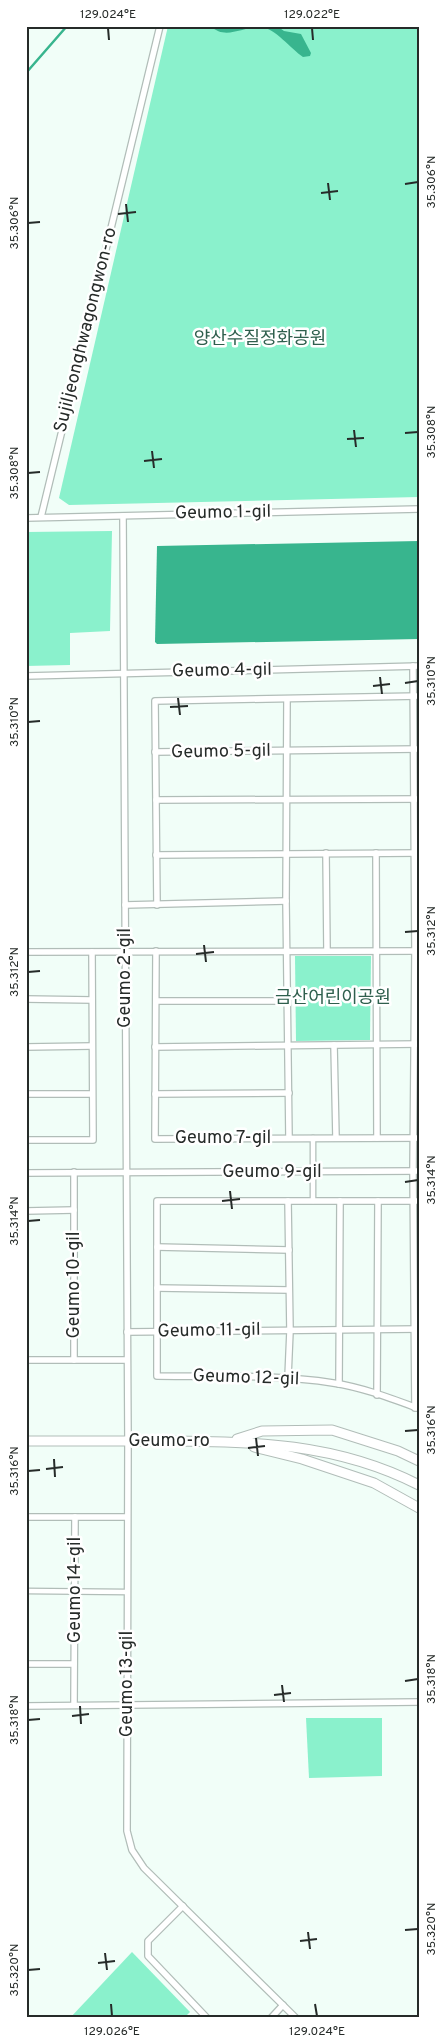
<svg xmlns="http://www.w3.org/2000/svg" width="445" height="2044" viewBox="0 0 445 2044" font-family="Overpass,'Noto Sans KR',sans-serif">
<rect width="100%" height="100%" fill="#f1fef8"/>
<g fill="#8af1cc">
<path d="M168,26H419V497L69,505L59,498Z"/>
<path d="M112,531L110,631L70,633V665L26,666V532Z"/>
<path d="M295,956H371L370,1040L296,1041Z"/>
<path d="M306,1718H382V1776L309,1778Z"/>
<path d="M132,1952L190,2012L184,2018H70Z"/>
</g>
<g fill="#38b58e">
<path d="M211,26H277L284,31L301,34L311,53L310,56L303,57C291,49 275,28 261,27C244,26 225,41 211,26Z"/>
<path d="M419,541V639L157,644L155,642L157,546Z"/>
</g>
<g fill="none" stroke-linecap="round" stroke-linejoin="round">
<path stroke="#38b58e" stroke-width="2.5" d="M26,73L67,26"/>
<g stroke="#b1bdb8" stroke-width="7">
<g id="pedestrian">
<path d="M313,1138V1201"/>
<path d="M26,1591L127,1592"/>
</g>
</g>
<g stroke="#b1bdb8" stroke-width="8">
<g id="minor">
<path d="M123,516L128,1441L127,1831L132,1850L144,1868L296,2018"/>
<path d="M41,517L160,26"/>
<path d="M26,518L419,509"/>
<path d="M413,666L415,951L413,1171L415,1408"/>
<path d="M26,676L419,666"/>
<path d="M287,699L286,901L289,1138"/>
<path d="M155,752L419,749"/>
<path d="M156,800L419,799"/>
<path d="M326,853L327,951"/>
<path d="M376,853L377,1138"/>
<path d="M156,855L419,853"/>
<path d="M125,905L286,901"/>
<path d="M157,905L155,701L419,696"/>
<path d="M156,951L155,1139L419,1138"/>
<path d="M26,952L417,951"/>
<path d="M26,999L92,1000"/>
<path d="M156,1001H287"/>
<path d="M334,1045L336,1138"/>
<path d="M26,1047L92,1046"/>
<path d="M155,1047L419,1044"/>
<path d="M26,1094H92"/>
<path d="M155,1094L289,1093"/>
<path d="M26,1140H93L92,952"/>
<path d="M74,1172V1360"/>
<path d="M26,1173L419,1171"/>
<path d="M288,1201L290,1331L288,1377"/>
<path d="M26,1211L74,1210"/>
<path d="M157,1247L289,1250"/>
<path d="M157,1288L289,1290"/>
<path d="M127,1332L419,1329"/>
<path d="M26,1360H127"/>
<path d="M339,1384L340,1201"/>
<path d="M377,1395L378,1201"/>
<path d="M417,1408C390,1398 361,1387 333,1383C275,1374 216,1377 157,1376V1201H419"/>
<path d="M26,1517H127"/>
<path d="M26,1664H74"/>
<path d="M74,1705L75,1517"/>
<path d="M26,1706L419,1702"/>
<path d="M183,1906L148,1941V1956L207,2018"/>
<path d="M271,2018L283,2005"/>
</g>
</g>
<g stroke="#b1bdb8" stroke-width="11">
<g id="primary">
<path d="M237,1439L262,1431L332,1430L398,1451L419,1461"/>
<path d="M26,1441C72,1441 118,1441 163,1441C253,1441 337,1443 419,1485"/>
<path d="M254,1447L302,1459L374,1483L419,1508"/>
</g>
</g>
<use href="#pedestrian" stroke="#fff" stroke-width="4.5"/>
<use href="#minor" stroke="#fff" stroke-width="5.5"/>
<use href="#primary" stroke="#fff" stroke-width="9"/>
</g>
<path fill="none" stroke="#262b29" stroke-width="2" d="M108,28L109,40M312,28L313,40M328,183L330,200M405,184L418,182M321,193L338,191M126,204L128,222M118,214L136,212M28,223L40,222M354,430L356,447M405,433L418,432M347,439L364,438M152,451L154,468M144,461L162,459M28,473L40,472M380,677L382,694M405,683L418,681M373,686L390,684M178,698L180,715M170,707L188,706M28,722L40,721M405,932L418,931M204,945L206,962M196,954L214,952M28,972L40,971M405,1182L418,1180M230,1191L232,1209M222,1201L240,1199M28,1221L40,1220M405,1431L418,1430M256,1438L258,1456M248,1448L265,1446M54,1459L55,1477M46,1469L63,1467M28,1471L40,1470M405,1681L418,1679M282,1685L284,1702M274,1695L291,1693M80,1706L81,1724M72,1716L89,1714M28,1720L40,1719M405,1930L418,1929M308,1932L310,1949M300,1941L317,1939M105,1953L107,1970M98,1963L115,1961M28,1970L40,1969M111,2004L112,2016M315,2004L317,2016"/>
<g text-anchor="middle" dominant-baseline="central" stroke-width="5" stroke-linejoin="round" paint-order="stroke">
<g font-size="18" fill="#262b29" stroke="#fff">
<text transform="translate(86 330) rotate(-76)">Sujiljeonghwagongwon-ro</text>
<text transform="translate(223 513) rotate(-1)">Geumo 1-gil</text>
<text transform="translate(222 671) rotate(-1)">Geumo 4-gil</text>
<text transform="translate(221 752) rotate(-1)">Geumo 5-gil</text>
<text transform="translate(125 978) rotate(-90)">Geumo 2-gil</text>
<text x="223" y="1138">Geumo 7-gil</text>
<text x="272" y="1172">Geumo 9-gil</text>
<text transform="translate(74 1285) rotate(-90)">Geumo 10-gil</text>
<text transform="translate(209 1331) rotate(-1)">Geumo 11-gil</text>
<text transform="translate(246 1378) rotate(2)">Geumo 12-gil</text>
<text x="169" y="1441">Geumo-ro</text>
<text transform="translate(75 1590) rotate(-90)">Geumo 14-gil</text>
<text transform="translate(127 1684) rotate(-90)">Geumo 13-gil</text>
</g>
<g font-size="18" fill="#2e5f4d" stroke="#fff">
<text x="260" y="339">양산수질정화공원</text>
<text x="333" y="998">금산어린이공원</text>
</g>
</g>
<rect width="445" height="2044" fill="none" stroke="#ffffff" stroke-width="55"/>
<rect x="28" y="28" width="390" height="1988" fill="none" stroke="#262b29" stroke-width="2"/>
<g font-size="12" text-anchor="middle" fill="#262b29">
<text x="108" y="18">129.024°E</text>
<text x="312" y="18">129.022°E</text>
<text transform="translate(431 182) rotate(-90)" y="4">35.306°N</text>
<text transform="translate(14 223) rotate(-90)" y="4">35.306°N</text>
<text transform="translate(431 432) rotate(-90)" y="4">35.308°N</text>
<text transform="translate(14 473) rotate(-90)" y="4">35.308°N</text>
<text transform="translate(431 681) rotate(-90)" y="4">35.310°N</text>
<text transform="translate(14 722) rotate(-90)" y="4">35.310°N</text>
<text transform="translate(431 931) rotate(-90)" y="4">35.312°N</text>
<text transform="translate(14 972) rotate(-90)" y="4">35.312°N</text>
<text transform="translate(431 1180) rotate(-90)" y="4">35.314°N</text>
<text transform="translate(14 1221) rotate(-90)" y="4">35.314°N</text>
<text transform="translate(431 1430) rotate(-90)" y="4">35.316°N</text>
<text transform="translate(14 1471) rotate(-90)" y="4">35.316°N</text>
<text transform="translate(431 1679) rotate(-90)" y="4">35.318°N</text>
<text transform="translate(14 1720) rotate(-90)" y="4">35.318°N</text>
<text transform="translate(431 1929) rotate(-90)" y="4">35.320°N</text>
<text transform="translate(14 1970) rotate(-90)" y="4">35.320°N</text>
<text x="112" y="2035">129.026°E</text>
<text x="317" y="2035">129.024°E</text>
</g>
</svg>
